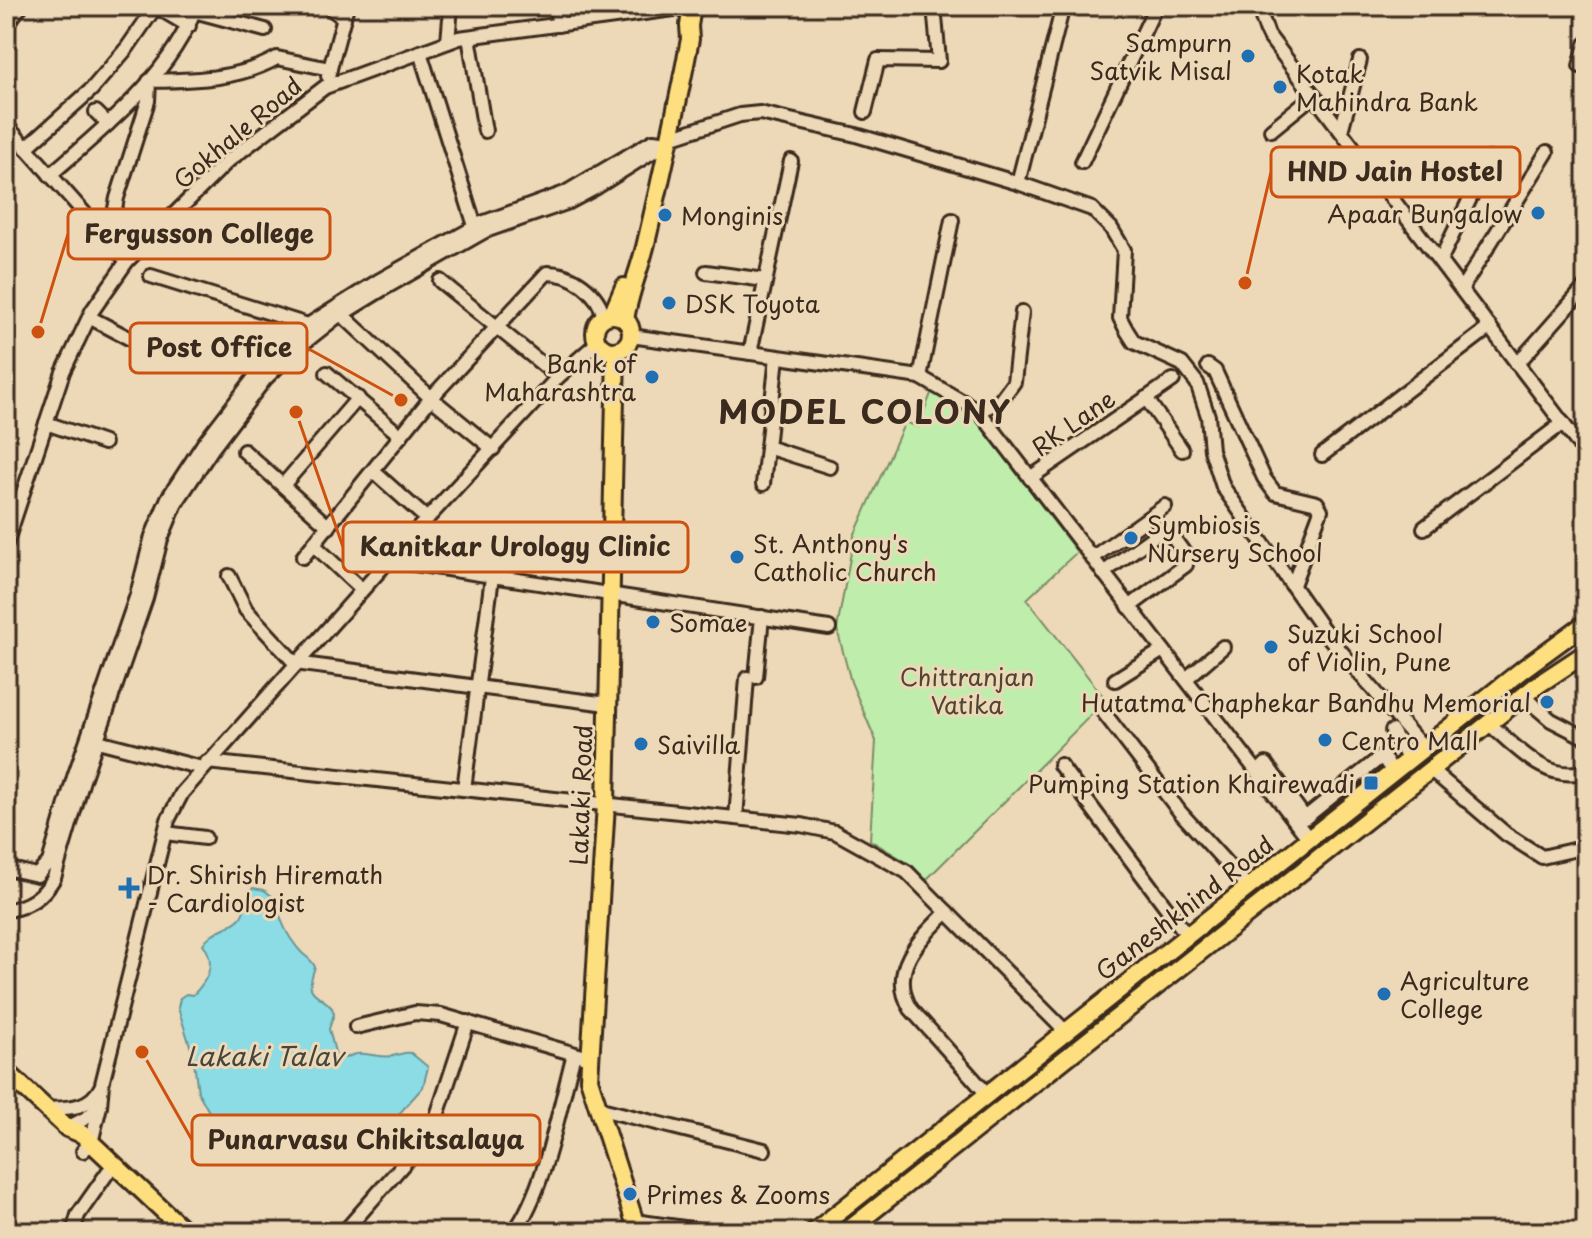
<svg xmlns="http://www.w3.org/2000/svg" width="1592" height="1238" viewBox="0 0 1592 1238" font-family="'Playpen Sans',sans-serif">
<rect width="100%" height="100%" fill="#edd8b7"/>
<filter id="ink" filterUnits="userSpaceOnUse"><feTurbulence type="fractalNoise" baseFrequency=".0125" numOctaves="2"/><feDisplacementMap in="SourceGraphic" scale="16" xChannelSelector="R" yChannelSelector="G"/><feConvolveMatrix kernelMatrix="1 2 1 2 8 2 1 2 1" color-interpolation-filters="sRGB"/></filter>
<g filter="url(#ink)">
<path fill="#beedac" stroke="#7c8c65" stroke-width="2" d="M932,391L959,405L973,416L1077,552L1027,599L1106,700L926,880L913,866L870,840L876,741L851,682L837,629L854,536L905,422L918,427Z"/>
<path fill="#8bdce5" stroke="#6b9595" stroke-width="2" d="M253,888L264,890L277,900C279,919 288,938 302,953C308,958 312,960 315,967C304,998 315,989 332,1008L334,1014L329,1029L336,1056L346,1058C362,1048 374,1059 392,1056C400,1055 403,1052 411,1053L428,1067L423,1087L358,1160L353,1159L328,1127L311,1119H300L270,1140L256,1144H234L223,1137L198,1092L193,1055L178,1008L180,998L186,994L193,995C208,980 217,963 203,944C212,929 230,929 240,918C248,908 244,897 253,888Z"/>
<g fill="none" stroke-linecap="round" stroke-linejoin="round">
<g stroke="#3b2a1e" stroke-width="18">
<g id="minor">
<path d="M155,6L189,26"/>
<path d="M327,6L344,18"/>
<path d="M557,6L558,25"/>
<path d="M1258,6L1268,35L1586,454"/>
<path d="M194,11L265,30"/>
<path d="M6,25L21,6"/>
<path d="M469,37L485,131"/>
<path d="M448,42L451,6"/>
<path d="M420,52L475,226"/>
<path d="M1580,66L1586,44"/>
<path d="M328,76L347,6"/>
<path d="M96,112L108,124"/>
<path d="M865,112L878,60L939,61L934,6"/>
<path d="M6,125L127,261"/>
<path d="M1271,130L1314,95"/>
<path d="M1341,131L1360,60"/>
<path d="M670,138L740,115L760,113L856,135L1018,183L1063,6"/>
<path d="M26,148L91,90L127,48L156,6"/>
<path d="M1082,162L1156,6"/>
<path d="M50,175C104,128 171,75 196,6"/>
<path d="M1018,183L1092,209L1111,228L1124,250L1120,318L1127,331L1134,342L1182,364L1197,383L1208,416L1211,450L1223,487L1327,635L1423,748"/>
<path d="M109,241L117,198L148,101L149,81C193,80 238,80 277,58L330,69"/>
<path d="M1440,261L1489,159"/>
<path d="M706,272L765,280"/>
<path d="M151,276L308,325"/>
<path d="M440,281L558,377"/>
<path d="M1462,288L1547,152"/>
<path d="M337,310L431,398L493,449"/>
<path d="M89,317L157,353"/>
<path d="M631,336L920,377L979,411L1309,839"/>
<path d="M750,353L791,161"/>
<path d="M1517,364L1586,286"/>
<path d="M1208,366L1215,371L1264,478L1275,493L1317,503L1321,510L1293,585"/>
<path d="M327,373L401,436"/>
<path d="M920,377L952,220"/>
<path d="M1146,398L1182,450"/>
<path d="M979,411L1000,401L1014,382L1022,312"/>
<path d="M46,423L104,443"/>
<path d="M767,447L830,467"/>
<path d="M244,451L329,527"/>
<path d="M1322,455L1490,327"/>
<path d="M373,471L427,519"/>
<path d="M1030,478L1173,380"/>
<path d="M284,484L358,398"/>
<path d="M763,484L777,357"/>
<path d="M1424,528L1563,423"/>
<path d="M6,544L63,372L92,311L127,261L228,161L325,87L459,38L696,6"/>
<path d="M314,545L362,590"/>
<path d="M303,557L431,398L547,273C572,273 598,291 604,317"/>
<path d="M1092,558L1165,506"/>
<path d="M389,560L829,628"/>
<path d="M1103,573L1161,531L1169,532L1187,557L1186,565L1129,607"/>
<path d="M229,576L246,610L295,663L607,704"/>
<path d="M756,677L762,617"/>
<path d="M1186,679L1223,647"/>
<path d="M1115,680L1163,650"/>
<path d="M1523,696L1551,720L1586,738"/>
<path d="M1101,709L1180,812L1248,887"/>
<path d="M1488,723C1516,746 1546,784 1586,771"/>
<path d="M1392,731L1409,760"/>
<path d="M90,739L202,768"/>
<path d="M207,762L801,825L835,832L907,872L1066,1032"/>
<path d="M1060,765L1187,935"/>
<path d="M1430,769L1506,834L1542,857L1586,847"/>
<path d="M1258,772L1266,764L1305,818L1382,756L1393,772"/>
<path d="M464,789L492,577"/>
<path d="M736,818L747,678"/>
<path d="M165,833L205,838"/>
<path d="M6,868L37,875L49,862L74,777L137,595L152,536L168,498L204,443L258,373L308,325L378,281L482,223L565,193L653,141L662,142"/>
<path d="M6,911C29,906 42,898 54,878L83,780L146,598L161,539L176,503L212,449L265,379L295,350L334,319L383,289L485,231L569,202L597,187L654,151L662,142"/>
<path d="M947,912C920,939 887,970 911,1009L987,1094"/>
<path d="M356,1027L415,1013L441,1015L589,1058"/>
<path d="M597,1108L764,1150"/>
<path d="M47,1109C69,1108 90,1109 101,1087"/>
<path d="M67,1128L88,1117L100,1106L102,1084L168,820L182,793L389,560L558,377L597,343"/>
<path d="M83,1151L91,1143L100,1106"/>
<path d="M634,1221L713,1232"/>
<path d="M73,1232L78,1215L108,1172"/>
<path d="M344,1232L407,1160L422,1148L431,1134L468,1022"/>
<path d="M514,1232C546,1188 559,1107 574,1054"/>
</g>
</g>
<g stroke="#3b2a1e" stroke-width="22">
<g id="major">
<circle cx="613" cy="333" r="18"/>
<path d="M612,315L624,287"/>
<path d="M625,320C629,293 640,269 646,243C662,175 677,107 690,39L689,26L692,6"/>
<path d="M616,352L606,804L589,1079L638,1232"/>
<path d="M6,1071L67,1128L82,1134L186,1232"/>
<path d="M814,1232L1523,669L1586,623"/>
<path d="M846,1232L1536,686L1586,653"/>
</g>
</g>
<use href="#minor" stroke="#edd8b7" stroke-width="12"/>
<use href="#major" stroke="#fedf80" stroke-width="16"/>
</g>
</g>
<g fill="#1f6fb2" stroke="#edd8b7" stroke-width="3">
<circle cx="1248" cy="56" r="8"/>
<circle cx="1280" cy="87" r="8"/>
<circle cx="1538" cy="213" r="8"/>
<circle cx="665" cy="215" r="8"/>
<circle cx="669" cy="303" r="8"/>
<circle cx="652" cy="377" r="8"/>
<circle cx="1131" cy="538" r="8"/>
<circle cx="737" cy="557" r="8"/>
<circle cx="653" cy="622" r="8"/>
<circle cx="1271" cy="647" r="8"/>
<circle cx="1547" cy="702" r="8"/>
<circle cx="1325" cy="740" r="8"/>
<circle cx="641" cy="744" r="8"/>
<rect x="1363" y="775" width="16" height="16" rx="4"/>
<path d="M125 876h8v8h8v8h-8v8h-8v-8h-8v-8h8z"/>
<circle cx="1384" cy="994" r="8"/>
<circle cx="630" cy="1194" r="8"/>
</g>
<g text-anchor="middle" dominant-baseline="central" stroke-width="6" stroke-linejoin="round" paint-order="stroke">
<g font-size="24" fill="#3b2a1e" stroke="#edd8b7" text-anchor="start">
<text x="1232" y="42" text-anchor="end">Sampurn<tspan x="1232" dy="28">Satvik Misal</tspan></text>
<text x="1296" y="73">Kotak<tspan x="1296" dy="28">Mahindra Bank</tspan></text>
<text x="1522" y="213" text-anchor="end">Apaar Bungalow</text>
<text x="681" y="215">Monginis</text>
<text x="685" y="303">DSK Toyota</text>
<text x="636" y="363" text-anchor="end">Bank of<tspan x="636" dy="28">Maharashtra</tspan></text>
<text x="1147" y="524">Symbiosis<tspan x="1147" dy="28">Nursery School</tspan></text>
<text x="753" y="543">St. Anthony's<tspan x="753" dy="28">Catholic Church</tspan></text>
<text x="669" y="622">Somae</text>
<text x="1287" y="633">Suzuki School<tspan x="1287" dy="28">of Violin, Pune</tspan></text>
<text x="1531" y="702" text-anchor="end">Hutatma Chaphekar Bandhu Memorial</text>
<text x="1341" y="740">Centro Mall</text>
<text x="657" y="744">Saivilla</text>
<text x="1355" y="783" text-anchor="end">Pumping Station Khairewadi</text>
<text x="147" y="874">Dr. Shirish Hiremath<tspan x="147" dy="28">- Cardiologist</tspan></text>
<text x="1400" y="980">Agriculture<tspan x="1400" dy="28">College</tspan></text>
<text x="646" y="1194">Primes &amp; Zooms</text>
</g>
<g font-size="24" fill="#3b2a1e" stroke="#edd8b7">
<text transform="translate(237 132) rotate(-40)">Gokhale Road</text>
<text transform="translate(1073 422) rotate(-35)">RK Lane</text>
<text transform="translate(580 795) rotate(-88)">Lakaki Road</text>
<text transform="translate(1184 907) rotate(-38)">Ganeshkhind Road</text>
</g>
<g font-size="24" fill="#4f4733" stroke="#edd8b7">
<text x="967" y="676">Chittranjan<tspan x="967" dy="28">Vatika</tspan></text>
</g>
<g font-size="26" font-style="italic" fill="#47453c" stroke="#edd8b7">
<text x="264" y="1055">Lakaki Talav</text>
</g>
<g font-size="32" font-weight="bold" letter-spacing="2" fill="#3b2a1e" stroke="#edd8b7">
<text x="865" y="411">MODEL COLONY</text>
</g>
</g>
<path fill="none" stroke="#ce520f" stroke-width="3" d="M1245 283L1271 172M38 332L68 234M401 400L307 348M296 412L343 547M142 1052L192 1140"/>
<g fill="#ce520f" stroke="#edd8b7" stroke-width="3">
<circle cx="1245" cy="283" r="8"/>
<circle cx="38" cy="332" r="8"/>
<circle cx="401" cy="400" r="8"/>
<circle cx="296" cy="412" r="8"/>
<circle cx="142" cy="1052" r="8"/>
</g>
<g fill="#edd8b7" stroke="#ce520f" stroke-width="3">
<rect x="1271" y="147" width="249" height="50" rx="8"/>
<rect x="68" y="209" width="262" height="50" rx="8"/>
<rect x="130" y="323" width="177" height="50" rx="8"/>
<rect x="343" y="522" width="345" height="50" rx="8"/>
<rect x="192" y="1115" width="348" height="50" rx="8"/>
</g>
<g font-size="26" text-anchor="middle" font-weight="bold" fill="#3b2a1e">
<text x="1395" y="181">HND Jain Hostel</text>
<text x="199" y="243">Fergusson College</text>
<text x="219" y="357">Post Office</text>
<text x="515" y="556">Kanitkar Urology Clinic</text>
<text x="366" y="1149">Punarvasu Chikitsalaya</text>
</g>
<rect width="1592" height="1238" fill="none" stroke="#edd8b7" stroke-width="32"/>
<rect x="16" y="16" width="1560" height="1206" fill="none" stroke="#3b2a1e" stroke-width="3" filter="url(#ink)"/>
</svg>
